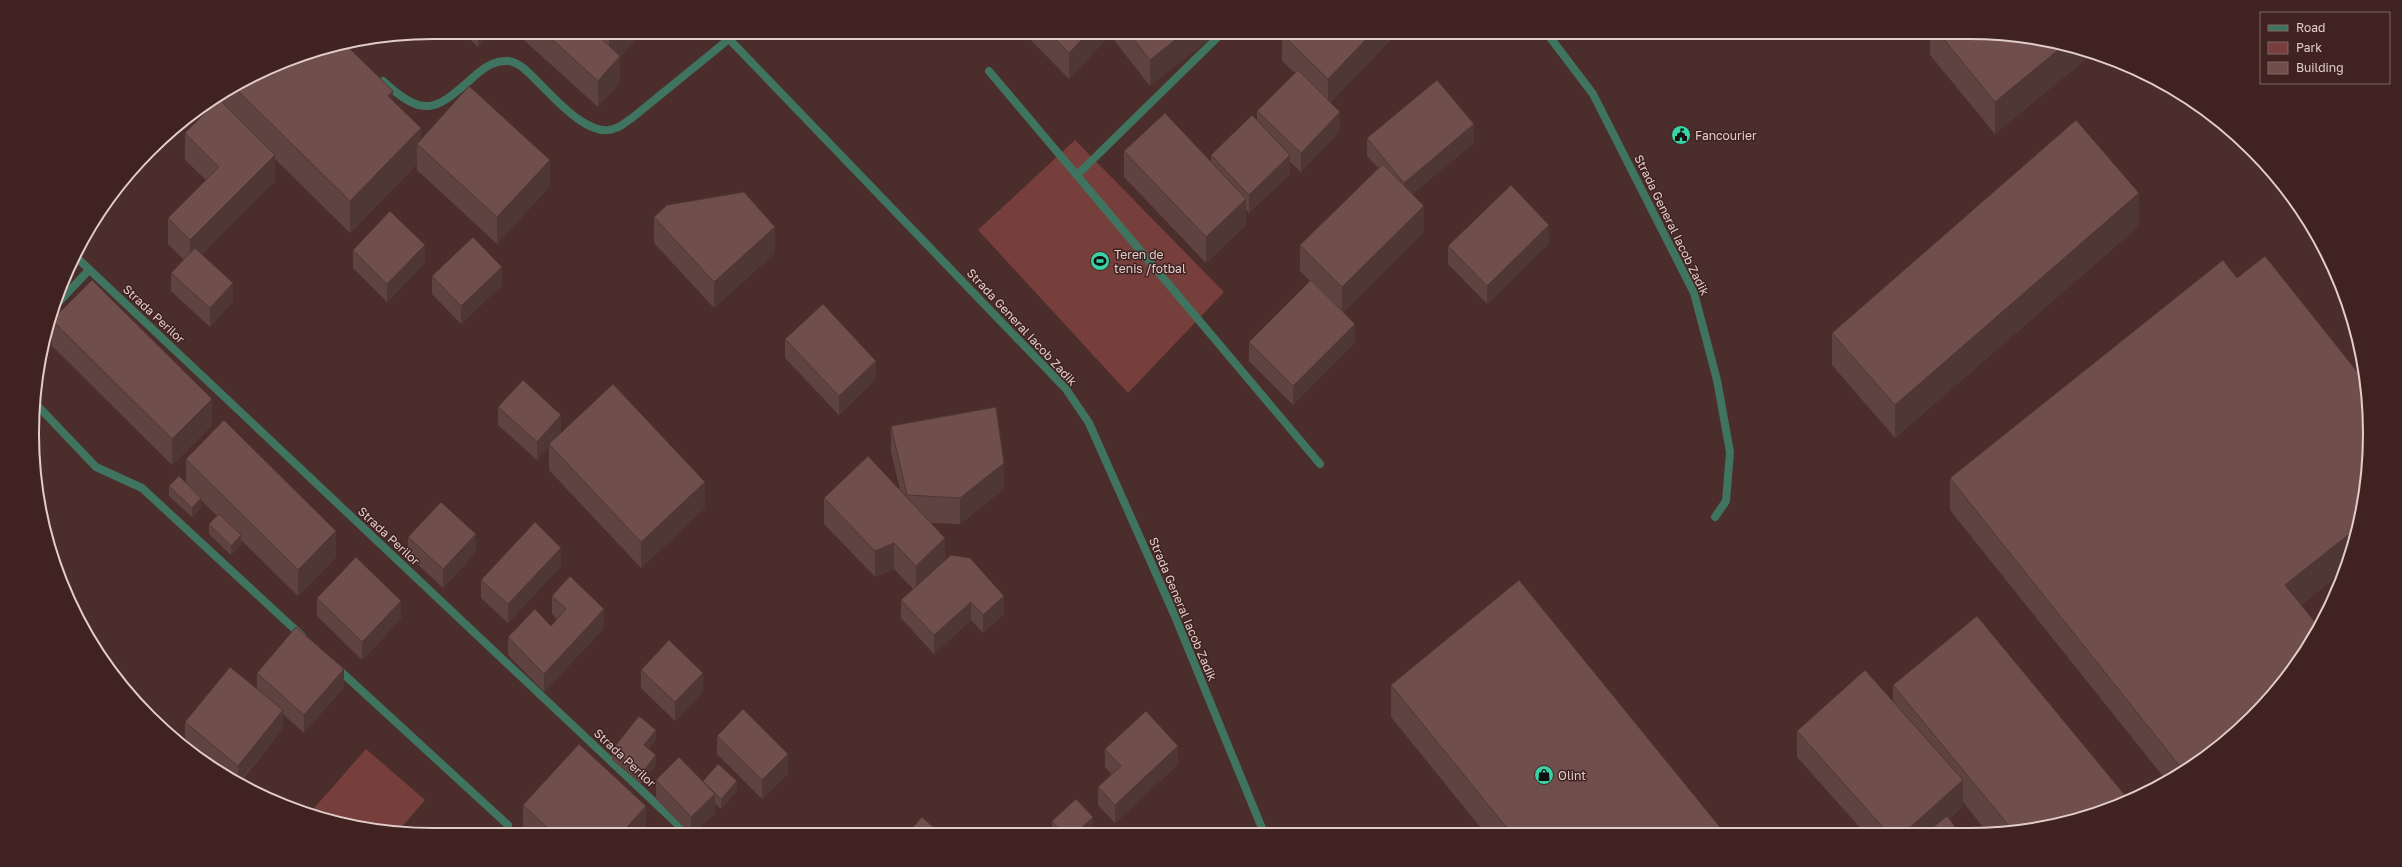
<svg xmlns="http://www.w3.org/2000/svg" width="2402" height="867" viewBox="0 0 2402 867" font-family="'Golos Text',sans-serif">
<rect width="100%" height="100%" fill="#4b2d2b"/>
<g fill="#773f3b">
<path d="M1075,140L1224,292L1128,393L978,230Z"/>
<path d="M366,749L425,800L399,830L330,821L309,814Z"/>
</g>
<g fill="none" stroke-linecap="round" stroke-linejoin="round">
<g stroke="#3f7460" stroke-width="8">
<path d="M1546,32L1593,94L1694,293L1717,380L1730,452L1726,501L1715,517"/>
<path d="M989,71L1320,464"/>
<path d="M383,81C427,122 438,108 478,73C486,66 496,60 508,61C518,62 526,70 533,77C551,94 589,141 616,128C622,126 627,121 632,118L729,39"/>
<path d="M1077,175L1223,32"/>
<path d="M54,307L89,270"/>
<path d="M35,403L96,467L142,488L302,636"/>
<path d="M337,668L508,825"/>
</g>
<g stroke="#3f7460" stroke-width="8">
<path d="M727,32L729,39L1066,389L1089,423L1174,614L1264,833"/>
<path d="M74,255L688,834"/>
</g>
</g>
<g fill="#5f4340">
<path d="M462,32H492L478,47Z"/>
<path d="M515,32H644L620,57V82L598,107Z"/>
<path d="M1023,32H1218L1150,86L1110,35L1069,79Z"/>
<path d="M1398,32L1330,103L1340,131L1301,172L1290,162V174L1249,213L1246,210V225L1206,263L1124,177V151L1211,162V155L1257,121V111L1295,73L1282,61V34Z"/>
<path d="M1930,32H1968L2072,46L2093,53L1995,134L1930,55Z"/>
<path d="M280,62L393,101L421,140L550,186L497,244L417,170V164L350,233L275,159V181L202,254L233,301L210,327L171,291V273L184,260L168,244V218L206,180L185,160V133L216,102L213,99Z"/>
<path d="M1367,138L1474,143L1412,194L1424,232L1343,312L1355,342L1293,405L1249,361V342L1310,281L1300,271V245L1378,168L1367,156Z"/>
<path d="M654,217L775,253L714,308L654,243Z"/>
<path d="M2139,226L1895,438L1832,365V333Z"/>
<path d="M1549,243L1487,304L1448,264V246Z"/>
<path d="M353,250L425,263L387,302L353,268Z"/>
<path d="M432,276L502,285L461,324L432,294Z"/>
<path d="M52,320L212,425L172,465L52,346Z"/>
<path d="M785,339L876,379L839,415L785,358Z"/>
<path d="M498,407L561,432L705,508L641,568L549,470V447L537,460L498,425Z"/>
<path d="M891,426L1004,489L960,524L931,523L945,560L1004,614L983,633L971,620L934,654L901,618V600L913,589L894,569L875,577L824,524V498L900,490L891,452Z"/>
<path d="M186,459L336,557L298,596L241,540V545L231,555L209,534V524L217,516L201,500V508L192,517L169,496V486L186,483Z"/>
<path d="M1950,478L2356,537L2342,572L2301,605L2233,735L2166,780L1950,510Z"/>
<path d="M408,537L476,552L443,588L408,555Z"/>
<path d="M561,566L508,623L481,598V580Z"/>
<path d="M552,596L604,628L544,692L508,655V637L551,626L557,619L552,614Z"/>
<path d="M317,598L401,619L362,660L317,616Z"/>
<path d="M641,670L703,692L675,721L641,688Z"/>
<path d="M257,673L344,687L304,733L283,714V728L239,784L185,741V722L257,688Z"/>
<path d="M1391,685L1724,832L1485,833L1391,717Z"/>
<path d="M1893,685L2021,832H1987L1963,802V806L1949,819L1959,832H1864L1797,757V731L1893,702Z"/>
<path d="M717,736L788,773L762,799L717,754Z"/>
<path d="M656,740L648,749L656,765L641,784L612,760V750Z"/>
<path d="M1105,749L1178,764L1115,823L1098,805V787L1111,774L1105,767Z"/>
<path d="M656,780L703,781L737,791L721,809L715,804V813L693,834H690L656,799Z"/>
<path d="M523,805L646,832L644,835H527L523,831Z"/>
<path d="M1052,821L1093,827L1086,834H1054L1052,831Z"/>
</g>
<g fill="#4e3734">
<path d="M478,32H492L478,47Z"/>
<path d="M613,32H644L620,57V82L598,107V81L609,69V37Z"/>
<path d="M1089,32H1110V35L1069,79V53Z"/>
<path d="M1185,32H1218L1150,86V60Z"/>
<path d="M1373,32H1398L1328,105V79Z"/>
<path d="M2064,45L2072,46L2093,53L1995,134V102Z"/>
<path d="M393,91V123L388,96Z"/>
<path d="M1340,112V131L1301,172V153Z"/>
<path d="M1474,124V143L1404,201V183Z"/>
<path d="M421,128V147L417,144V164L350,233V201Z"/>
<path d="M275,155V181L190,266V240Z"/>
<path d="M1290,155V174L1249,213V195Z"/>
<path d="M550,160V186L497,244V217Z"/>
<path d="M2139,193V226L1895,438V405Z"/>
<path d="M1246,199V225L1206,263V237Z"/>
<path d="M1424,206V232L1342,313V287Z"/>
<path d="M1549,225V243L1487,304V286Z"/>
<path d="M775,227V253L714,308V282Z"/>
<path d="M425,245V263L387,302V284Z"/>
<path d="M502,267V285L461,324V306Z"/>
<path d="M233,283V301L210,327V308Z"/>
<path d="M1355,324V342L1293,405V386Z"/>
<path d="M876,361V379L839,415V396Z"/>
<path d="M212,399V425L172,465V439Z"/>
<path d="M561,415V434L549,444V447L537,460V442Z"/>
<path d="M1004,463V489L960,524V498Z"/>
<path d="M705,482V508L641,568V542Z"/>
<path d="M201,498V508L192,517V508Z"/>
<path d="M2358,527L2356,537L2342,572L2285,617V585Z"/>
<path d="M336,531V557L298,596V570Z"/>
<path d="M476,534V552L443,588V569Z"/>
<path d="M241,535V545L231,555V546Z"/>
<path d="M945,538V564L916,592V566Z"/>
<path d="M894,543V569L875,577V551Z"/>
<path d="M561,548V566L508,623V604Z"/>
<path d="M1004,596V614L983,633V615Z"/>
<path d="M401,601V619L362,660V642Z"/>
<path d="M971,602V620L934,654V635Z"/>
<path d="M604,609V628L544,692V674Z"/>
<path d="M344,669V687L304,733V715Z"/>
<path d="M703,673V692L675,721V702Z"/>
<path d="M283,710V728L238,783V766Z"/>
<path d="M656,730V740L644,754V745Z"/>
<path d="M1178,746V764L1115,823V805Z"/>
<path d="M788,754V773L762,799V780Z"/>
<path d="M656,755V765L641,784V774Z"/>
<path d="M1963,780V806L1934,832H1905Z"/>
<path d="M737,781V791L721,809V799Z"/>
<path d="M715,794V813L693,834H691V817Z"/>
<path d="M646,806V832L644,835H620Z"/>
<path d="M1093,817V827L1086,834H1075Z"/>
</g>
<g fill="#6f4e4b" stroke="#4e3734">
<path d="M544,32H594L620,56L598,81Z"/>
<path d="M603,32H613L609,37Z"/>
<path d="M1048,32H1089L1069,53Z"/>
<path d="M1128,32H1185L1150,60Z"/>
<path d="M1284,32H1373L1328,79L1282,34Z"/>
<path d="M1938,32H1968L2064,45L1995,102Z"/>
<path d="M344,43L393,91L388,96L421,128L350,201L234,87L280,62Z"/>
<path d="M1298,70L1340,112L1301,153L1257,111Z"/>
<path d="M1437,80L1474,124L1404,183L1367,138Z"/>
<path d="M469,86L550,160L497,217L417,144Z"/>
<path d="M219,99L275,155L190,240L168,218L219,167L185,133Z"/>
<path d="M1165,113L1246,199L1206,237L1124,151Z"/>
<path d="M1252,115L1290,155L1249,195L1211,155Z"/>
<path d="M2076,120L2139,193L1895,405L1832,333Z"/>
<path d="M1383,164L1424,206L1342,287L1300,245Z"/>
<path d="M1511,185L1549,225L1487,286L1448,246Z"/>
<path d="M744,192L775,227L714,282L654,217L667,205Z"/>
<path d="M390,211L425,245L387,284L353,250Z"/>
<path d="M473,237L502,267L461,306L432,276Z"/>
<path d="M195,248L233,283L210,308L171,273Z"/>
<path d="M2265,256L2367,384L2369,460L2358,527L2285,585L2319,627L2316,634L2287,678L2233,735L2182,769L1950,478L2223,260L2237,278Z"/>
<path d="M92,280L212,399L172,439L52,320Z"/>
<path d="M1311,280L1355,324L1293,386L1249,342Z"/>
<path d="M823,304L876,361L839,396L785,339Z"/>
<path d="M523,380L561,415L537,442L498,407Z"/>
<path d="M613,384L705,482L641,542L549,444Z"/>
<path d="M996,407L1004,463L960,498L907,495L891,426Z"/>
<path d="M224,420L336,531L298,570L186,459Z"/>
<path d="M868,456L945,538L916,566L894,543L875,551L824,498Z"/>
<path d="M179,476L201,498L192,508L169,486Z"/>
<path d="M441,502L476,534L443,569L408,537Z"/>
<path d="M219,514L241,535L231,546L209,524Z"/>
<path d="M535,522L561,548L508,604L481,580Z"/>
<path d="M951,555L970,558L1004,596L983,615L971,602L934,635L901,600Z"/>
<path d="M356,557L401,601L362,642L317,598Z"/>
<path d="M570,576L604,609L544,674L508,637L535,609L551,626L566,609L552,596Z"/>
<path d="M1519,580L1724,832L1511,833L1391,685Z"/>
<path d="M1977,616L2129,800L2073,821L2021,832H2014L1893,685Z"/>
<path d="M296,627L344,669L304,715L257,673Z"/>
<path d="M669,640L703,673L675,702L641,670Z"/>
<path d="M230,667L283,710L238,766L185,722Z"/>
<path d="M1865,670L1963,780L1905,832H1887L1797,731Z"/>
<path d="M743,709L788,754L762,780L717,736Z"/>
<path d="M1146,711L1178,746L1115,805L1098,787L1121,766L1105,749Z"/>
<path d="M639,716L656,730L644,745L656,755L641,774L612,750Z"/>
<path d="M579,744L646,806L620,835H555L523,805Z"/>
<path d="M679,757L715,794L691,817L656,780Z"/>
<path d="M718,764L737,781L721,799L703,781Z"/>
<path d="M1076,799L1093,817L1075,834H1063L1052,821Z"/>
<path d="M1947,816L1959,832H1927Z"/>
<path d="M922,817L941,834H907Z"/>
<path d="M1808,828L1811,832H1803Z"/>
</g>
<defs>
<g id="civic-disc" transform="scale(1)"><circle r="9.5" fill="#39d4a5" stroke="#402321"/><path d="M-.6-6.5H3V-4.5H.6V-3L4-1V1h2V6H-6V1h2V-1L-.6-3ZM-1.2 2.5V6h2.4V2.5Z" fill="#111"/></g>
<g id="stadium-disc" transform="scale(1)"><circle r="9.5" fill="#39d4a5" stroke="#402321"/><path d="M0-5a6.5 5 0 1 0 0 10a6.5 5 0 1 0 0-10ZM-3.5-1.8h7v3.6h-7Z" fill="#111"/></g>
<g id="shop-disc" transform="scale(1)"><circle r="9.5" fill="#39d4a5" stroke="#402321"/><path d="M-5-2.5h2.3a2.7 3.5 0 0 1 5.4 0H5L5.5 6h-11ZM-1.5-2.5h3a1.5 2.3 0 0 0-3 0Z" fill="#111"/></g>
</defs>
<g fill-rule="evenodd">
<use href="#civic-disc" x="1681" y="135"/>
<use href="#stadium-disc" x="1100" y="261"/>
<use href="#shop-disc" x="1544" y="775"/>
</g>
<g text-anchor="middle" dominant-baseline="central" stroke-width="3" stroke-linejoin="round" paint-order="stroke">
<g font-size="12" fill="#e1cdcb" stroke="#402321" text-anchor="start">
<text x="1695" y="135">Fancourier</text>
<text x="1114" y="254">Teren de<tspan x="1114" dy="14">tenis /fotbal</tspan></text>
<text x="1558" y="775">Olint</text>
</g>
<g font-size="12" fill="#e1cdcb" stroke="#402321">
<text transform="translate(1672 225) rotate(64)">Strada General Iacob Zadik</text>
<text transform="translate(154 314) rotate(43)">Strada Perilor</text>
<text transform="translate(1022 327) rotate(47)">Strada General Iacob Zadik</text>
<text transform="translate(389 536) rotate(43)">Strada Perilor</text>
<text transform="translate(1183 609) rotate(67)">Strada General Iacob Zadik</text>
<text transform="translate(625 758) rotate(43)">Strada Perilor</text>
</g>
</g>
<path d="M0 0H2402V867H0ZM433 39H1969A394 394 0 0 1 2363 433V434A394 394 0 0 1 1969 828H433A394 394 0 0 1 39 434V433A394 394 0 0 1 433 39Z" fill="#402321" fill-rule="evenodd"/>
<path fill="none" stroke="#e1cdcb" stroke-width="2" d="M433 39H1969A394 394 0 0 1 2363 433V434A394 394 0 0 1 1969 828H433A394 394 0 0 1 39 434V433A394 394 0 0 1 433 39Z"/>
<rect x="2260" y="12" width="130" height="72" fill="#402321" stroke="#806765"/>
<rect x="2268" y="25" width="20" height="6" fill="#3f7460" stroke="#806765"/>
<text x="2296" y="32" font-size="12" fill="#e1cdcb">Road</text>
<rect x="2268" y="42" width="20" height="12" fill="#773f3b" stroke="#806765"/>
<text x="2296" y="52" font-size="12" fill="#e1cdcb">Park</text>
<rect x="2268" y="62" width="20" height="12" fill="#6f4e4b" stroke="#806765"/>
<text x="2296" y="72" font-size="12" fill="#e1cdcb">Building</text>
</svg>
